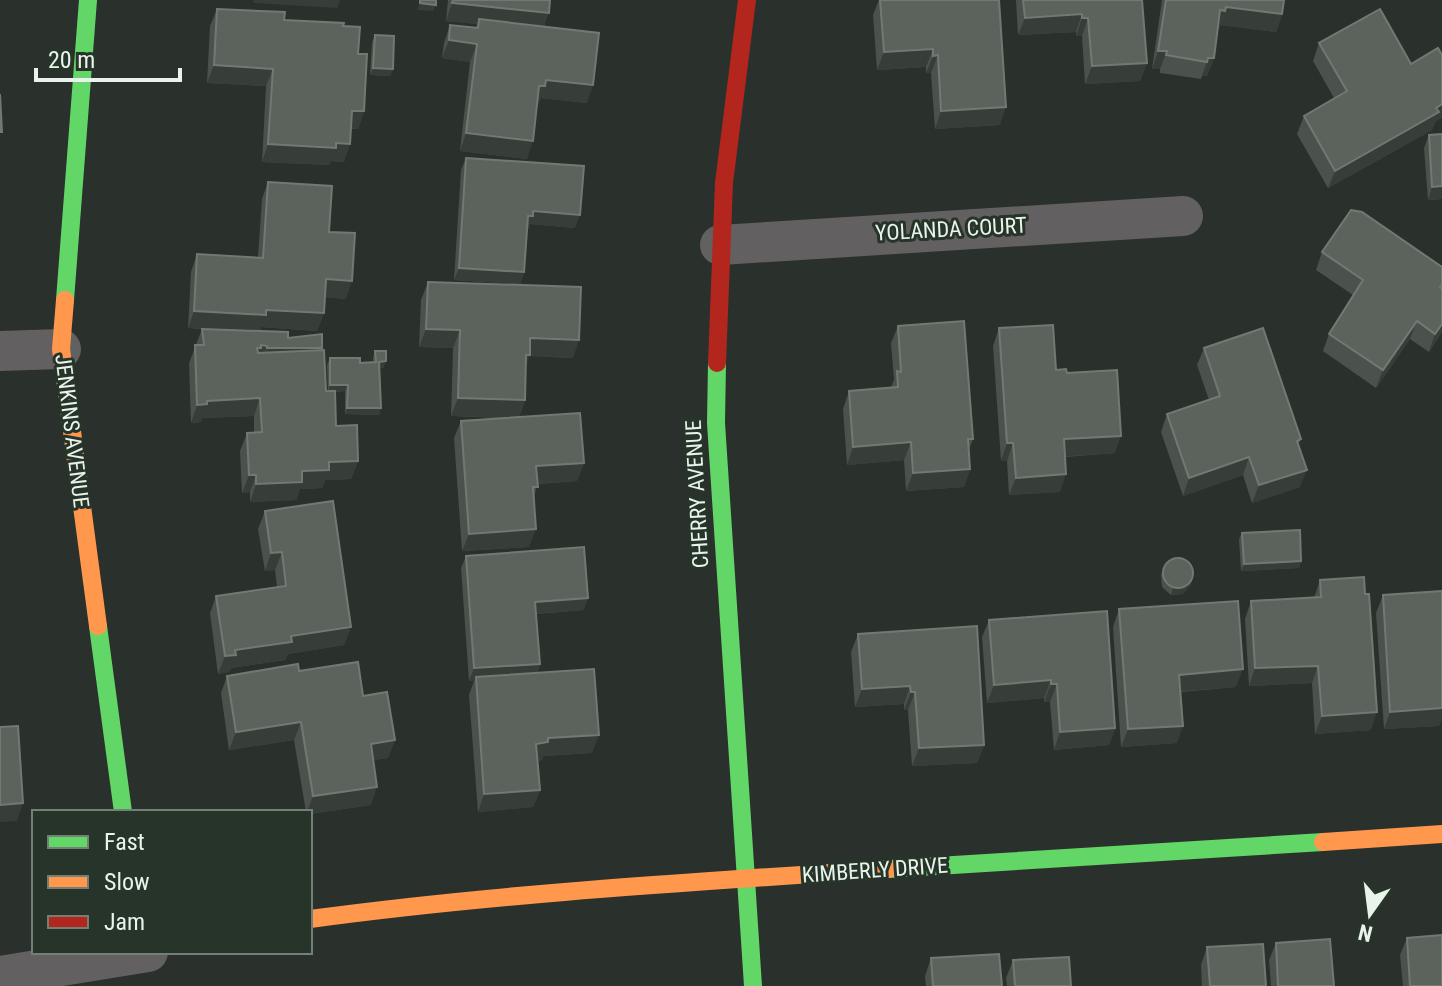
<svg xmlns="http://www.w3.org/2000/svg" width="1442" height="986" viewBox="0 0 1442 986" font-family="'Roboto Condensed',sans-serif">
<rect width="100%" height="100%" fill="#2a302b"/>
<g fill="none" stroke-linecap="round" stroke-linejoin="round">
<g stroke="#626060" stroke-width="40">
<path d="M720,245L1183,216"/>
<path d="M0,351L61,349"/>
<path d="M0,976L148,952"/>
</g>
<g stroke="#63d668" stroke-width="18">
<path d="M65,300L88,0"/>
<path d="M717,363L716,423L753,986"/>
<path d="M98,626L123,812"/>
<path d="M889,869L1323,842"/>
</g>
<g stroke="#ff974d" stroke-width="18">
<path d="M65,300L61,349L98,626"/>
<path d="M1323,842L1442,834"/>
<path d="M310,919C502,893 696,882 889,869"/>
</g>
<path stroke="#b3261e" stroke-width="18" d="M717,363L724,183L747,0"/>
</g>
<g fill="#4b514c">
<path d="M448,0H550L544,27L587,103L541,98L538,104H537L527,159L460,151L470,62L442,58L444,43L450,25L476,28L477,24L446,21Z"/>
<path d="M879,0H999L1000,125L935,129L931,73H926V67L877,70L873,15Z"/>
<path d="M1016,0H1142L1147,63L1140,81L1085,84L1082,36H1076V32L1018,35Z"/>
<path d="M1162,0H1284L1282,14L1276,32L1220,25L1219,29H1217L1214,58L1207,76H1202L1201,79L1160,73V69H1152Z"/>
<path d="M217,9L284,20L343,26L358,54L364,111L358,129H351L344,162L331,161L329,165L262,162L266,86L207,83L210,26Z"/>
<path d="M375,35L393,69L390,76L370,75L372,42Z"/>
<path d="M1319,43L1435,122L1432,130L1328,188L1297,134L1304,116L1334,98L1313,61Z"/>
<path d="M1429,135L1442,199L1428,200L1424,148Z"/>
<path d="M466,158L575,228L530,224L528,229H527L524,272L520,284L454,280L461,170Z"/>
<path d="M268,182L329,232L346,299L325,297L324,313L317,331L261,327L260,331L288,338L322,350L326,391H328L327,365L330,358L360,363L373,362V358L375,351L386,361L383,368H379L381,408L379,415L345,414V391L335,392L336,426L358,461L351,479L325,480L322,488L300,489L296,500L250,502V492L242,493L240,451L247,433L254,432V416L202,418L201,422L191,423L189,363L202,329L188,328L191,272L197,254L258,257L262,199Z"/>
<path d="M1322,252L1442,267V332L1429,352L1410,339L1376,388L1323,351L1329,334L1353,295L1316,270Z"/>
<path d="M428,282L573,358L529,356L526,365L525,400L519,417L584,463L577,481L537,484L534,498L529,547L462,551L454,438L461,421L504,418L451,416L453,348L419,347L421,300Z"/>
<path d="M898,326L973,439L969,449L970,469L964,487L906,491L904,460L847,465L843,409L849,391L891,388L894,379L891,343Z"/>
<path d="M999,328L1056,370L1067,373L1115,453L1065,457L1060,492L1009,495L1007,461H1001L993,346Z"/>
<path d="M1204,348L1301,439L1298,445L1300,487L1252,503L1243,475L1183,496L1161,432L1167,414L1209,400L1197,365Z"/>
<path d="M265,511L351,627L344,645L288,654L285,660L231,668L229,672L218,674L210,613L216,596L277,587L275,570L265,571L258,529Z"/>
<path d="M1242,533L1301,561L1299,568L1241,571L1239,539Z"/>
<path d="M466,556L584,610L536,614L540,664L537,673L592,753L543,756L542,760L537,761L540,790L533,807L478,812L469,695L474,681H469L461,568Z"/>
<path d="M1163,568L1191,584L1183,594L1171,595L1162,587L1161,575Z"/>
<path d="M1320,580L1371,730L1315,734L1312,683L1249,686L1245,619L1251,601L1314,598Z"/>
<path d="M1442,591V717L1439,726L1384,729L1376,613L1383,595Z"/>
<path d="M1119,609L1236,687L1181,692L1177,743L1121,747L1113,627Z"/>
<path d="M989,620L1115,728L1109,745L1054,750L1050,702H1044V698L987,703L982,637Z"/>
<path d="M858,634L984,745L977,763L912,766L908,710H904V704L855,707L851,652Z"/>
<path d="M299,671L363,696L395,740L388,758L373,760L371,805L310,814V812H306L294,740L229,750L221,693L227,676Z"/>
<path d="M1407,938L1442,986H1403L1400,955Z"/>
<path d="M1276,943L1334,986H1271L1269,960Z"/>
<path d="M1207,947L1266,986H1202L1201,965Z"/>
<path d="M931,958L1002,986H926L925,976Z"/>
<path d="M1013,960L1071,986H1007L1006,978Z"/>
</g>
<g fill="#373d38">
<path d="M254,0H340L337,8L253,3Z"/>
<path d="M420,3L436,5L433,11L417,10Z"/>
<path d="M452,3L549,13L542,31L479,19L477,24L446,21Z"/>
<path d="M1226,7L1282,14L1276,32L1220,25L1219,29L1213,28L1220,10Z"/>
<path d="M1082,14L1076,32L1018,35L1025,18Z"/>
<path d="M1082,18H1088L1082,36H1076Z"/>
<path d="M449,40L477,44L470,62L442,58Z"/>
<path d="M933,49L926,67L877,70L884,52Z"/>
<path d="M1158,51H1167L1160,69H1152Z"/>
<path d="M938,55L931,73H926L933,56Z"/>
<path d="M1208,58H1214L1207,76H1202Z"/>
<path d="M1147,63L1140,81L1085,84L1092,66Z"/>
<path d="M214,65L273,69L266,86L207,83Z"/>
<path d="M373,68L393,69L390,76L370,75Z"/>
<path d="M546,80L593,85L587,103L541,98L538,104L533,103L539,86Z"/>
<path d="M1442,104V118L1435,122L1432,130L1328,188L1335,171Z"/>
<path d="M1006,107L1000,125L935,129L941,111Z"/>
<path d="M352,111H364L358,129L346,128Z"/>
<path d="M466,133L533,141L527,159L460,151Z"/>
<path d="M336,143L350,144L344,162L331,161L329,165L262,162L268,144Z"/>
<path d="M1442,186V199L1428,200L1432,187Z"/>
<path d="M533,211L580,215L575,228L530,224L528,229H523L528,216Z"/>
<path d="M459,268L524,272L520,284L454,280Z"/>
<path d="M326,279L352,281L346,299L320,297Z"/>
<path d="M266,310L324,313L317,331L261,327L259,333L188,328L194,311Z"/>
<path d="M1417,321L1410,339L1376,388L1383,370Z"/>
<path d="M1442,324V332L1429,352L1435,334Z"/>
<path d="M426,329L460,330L453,348L419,347Z"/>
<path d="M530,338L579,340L573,358L529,356L523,373Z"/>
<path d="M261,345L267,346L260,364L257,348Z"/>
<path d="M267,348H322L316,366H260Z"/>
<path d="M386,361L383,368L376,369L379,362Z"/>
<path d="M330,385H348L345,391L328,392Z"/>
<path d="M260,398L254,416L202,418L201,422L191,423L197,405L207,401Z"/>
<path d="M458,398L525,400L518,418L451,416Z"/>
<path d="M347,408H381L379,415L345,414Z"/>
<path d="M1121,436L1115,453L1057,457L1064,439Z"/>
<path d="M911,442L904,460L847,465L853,447Z"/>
<path d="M1007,443H1013L1007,461H1001Z"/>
<path d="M1249,457L1243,475L1183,496L1189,478Z"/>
<path d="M358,461L351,479L325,480L322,488L300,489L296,500L250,502L256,484L329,462Z"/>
<path d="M584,463L577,481L530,484L536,466Z"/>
<path d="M970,469L964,487L906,491L913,473Z"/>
<path d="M1307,470L1300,487L1252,503L1259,485Z"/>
<path d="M1066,474L1060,492L1009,495L1016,478Z"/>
<path d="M249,475H256L250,492L242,493Z"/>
<path d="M536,529L529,547L462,551L469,534Z"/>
<path d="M282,552L275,570L265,571L271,553Z"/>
<path d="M1301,561L1299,568L1241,571L1244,564Z"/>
<path d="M1193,577L1191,584L1183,594L1171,595L1173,588Z"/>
<path d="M588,598L584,610L531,614L535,602Z"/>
<path d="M351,627L344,645L288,654L285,660L231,668L229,672L218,674L225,656L235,650L291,636Z"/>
<path d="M540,664L536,676L476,677L474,681H469L474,668Z"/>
<path d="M1318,666L1312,683L1249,686L1255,668Z"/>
<path d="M1243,669L1236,687L1173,692L1179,675Z"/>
<path d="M1051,680L1044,698L987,703L994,685Z"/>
<path d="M1051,684H1057L1050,702H1044Z"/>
<path d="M910,686L904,704L855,707L862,689Z"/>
<path d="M911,692H915L908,710H904Z"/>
<path d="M1442,708V717L1439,726L1384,729L1390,712Z"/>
<path d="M1377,712L1371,730L1315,734L1322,716Z"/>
<path d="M301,722L294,740L229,750L236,732Z"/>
<path d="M1183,726L1177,743L1121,747L1128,729Z"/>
<path d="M1115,728L1109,745L1054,750L1060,732Z"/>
<path d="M599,735L592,753L543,756L542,760L530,761L536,744L548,738Z"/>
<path d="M395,740L388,758L365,761L371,744Z"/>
<path d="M984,745L977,763L912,766L919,748Z"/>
<path d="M377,787L371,805L310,814V812H307L313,796Z"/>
<path d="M540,790L533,807L478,812L484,794Z"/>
<path d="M23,803L17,821L0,822V805Z"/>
</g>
<g fill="#5c635d" stroke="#727973" stroke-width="2">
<path d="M420,0H436V5L420,3Z"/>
<path d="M453,0H550L549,13L452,3Z"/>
<path d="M880,0H999L1006,107L941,111L938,55L933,56V49L884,52Z"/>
<path d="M1023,0H1142L1147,63L1092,66L1088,18H1082V14L1025,18Z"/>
<path d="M1166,0H1284L1282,14L1226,7L1225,11L1220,10L1214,58H1208L1207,62L1166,55L1167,51H1158Z"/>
<path d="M217,9L285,12L284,20L344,23L343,26L360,27L358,54H367L364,111H352L350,144L336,143V148L268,144L273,69L214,65Z"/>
<path d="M1380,9L1411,64L1438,48L1442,55V104L1436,108L1439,112L1335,171L1304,116L1347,91L1319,43Z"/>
<path d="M479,19L599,33L593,85L546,80L545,86H539L533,141L466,133L477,44L449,40L450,25L478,28Z"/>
<path d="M375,35L394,36L393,69L373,68Z"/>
<path d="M0,94L2,132H0Z"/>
<path d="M1442,134V186L1432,187L1429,135Z"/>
<path d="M466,158L584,166L580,215L533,211V216H528L524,272L459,268Z"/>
<path d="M268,182L332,186L329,232L355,233L352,281L326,279L324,313L266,310V315L194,311L197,254L263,258Z"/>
<path d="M1351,210L1362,212L1442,267V285L1440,287L1442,289V324L1435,334L1417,321L1383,370L1329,334L1363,280L1322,252Z"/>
<path d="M428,282L581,287L579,340L530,338V355H526L525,400L458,398L460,330L426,329Z"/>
<path d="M964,321L973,439H968L970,469L913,473L911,442L853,447L849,391L898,387L897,371L901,372L898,326Z"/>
<path d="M1053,325L1056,370L1066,369L1067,373L1117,370L1121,436L1064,439L1066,474L1016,478L1013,443H1007L999,328Z"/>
<path d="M1263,328L1301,439L1297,441L1307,470L1259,485L1249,457L1189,478L1167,414L1220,396L1204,348Z"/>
<path d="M202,329L288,332V338L322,334V348H267V346L261,345V348H257L258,353L324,350L326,391H335L336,426L357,425L358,461L329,462V470L302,471V482L256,484V475H249L247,433L262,432L260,398L207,401V404L197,405L195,345H204Z"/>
<path d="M375,351H386V361L379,362L381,408H347L348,385H330V358H360V363L376,362Z"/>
<path d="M580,413L584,463L536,466L538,487H533L536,529L469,534L461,421Z"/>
<path d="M333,501L351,627L291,636L292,642L235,650L236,655L225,656L216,596L286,586L282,552L271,553L265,511Z"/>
<path d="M1300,530L1301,561L1244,564L1242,533Z"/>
<path d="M584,547L588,598L535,602L540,664L474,668L466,556Z"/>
<circle cx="1178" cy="573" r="15"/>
<path d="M1364,577L1365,594H1369L1377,712L1322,716L1318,666L1255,668L1251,601L1321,597L1320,580Z"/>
<path d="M1442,591V708L1390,712L1383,595Z"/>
<path d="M1238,601L1243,669L1179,675L1183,726L1128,729L1119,609Z"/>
<path d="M1107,611L1115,728L1060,732L1057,684H1051V680L994,685L989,620Z"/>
<path d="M977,626L984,745L919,748L915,692H911L910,686L862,689L858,634Z"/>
<path d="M358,662L363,696L387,692L395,740L371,744L377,787L313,796L301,722L236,732L227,676L298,664L299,671Z"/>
<path d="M594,669L599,735L548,738V742L536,744L540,790L484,794L476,677Z"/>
<path d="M18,726L23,803L0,805V727Z"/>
<path d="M1442,935V986H1410L1407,938Z"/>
<path d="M1330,939L1334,986H1278L1276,943Z"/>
<path d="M1263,944L1266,986H1210L1207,947Z"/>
<path d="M999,954L1002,986H933L931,958Z"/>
<path d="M1069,957L1071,986H1015L1013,960Z"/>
</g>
<g text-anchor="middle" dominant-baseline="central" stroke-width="6" stroke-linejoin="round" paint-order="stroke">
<g font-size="22" fill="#eaf3eb" stroke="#263429">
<text transform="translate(951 229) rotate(-3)">YOLANDA COURT</text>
<text transform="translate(72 431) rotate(83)">JENKINS AVENUE</text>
<text transform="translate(697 494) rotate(-93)">CHERRY AVENUE</text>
<text transform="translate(875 870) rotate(-4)">KIMBERLY DRIVE</text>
</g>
</g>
<rect x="32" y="810" width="280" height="144" fill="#263429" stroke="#748077" stroke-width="2"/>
<rect x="48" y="836" width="40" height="12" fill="#63d668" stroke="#748077" stroke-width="2"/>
<text x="104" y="850" font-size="24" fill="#eaf3eb">Fast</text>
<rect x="48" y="876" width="40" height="12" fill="#ff974d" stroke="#748077" stroke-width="2"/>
<text x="104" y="890" font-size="24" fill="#eaf3eb">Slow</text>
<rect x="48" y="916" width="40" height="12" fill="#b3261e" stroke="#748077" stroke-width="2"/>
<text x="104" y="930" font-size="24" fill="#eaf3eb">Jam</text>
<g transform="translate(1370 914) rotate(194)" stroke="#263429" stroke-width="6" paint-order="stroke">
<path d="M0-6L14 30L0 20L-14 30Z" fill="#eaf3eb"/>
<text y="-12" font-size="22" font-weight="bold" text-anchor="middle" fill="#eaf3eb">N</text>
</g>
<path d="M36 68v12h144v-12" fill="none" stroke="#eaf3eb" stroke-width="4"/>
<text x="48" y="68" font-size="24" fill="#eaf3eb" stroke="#263429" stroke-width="6" paint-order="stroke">20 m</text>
</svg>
